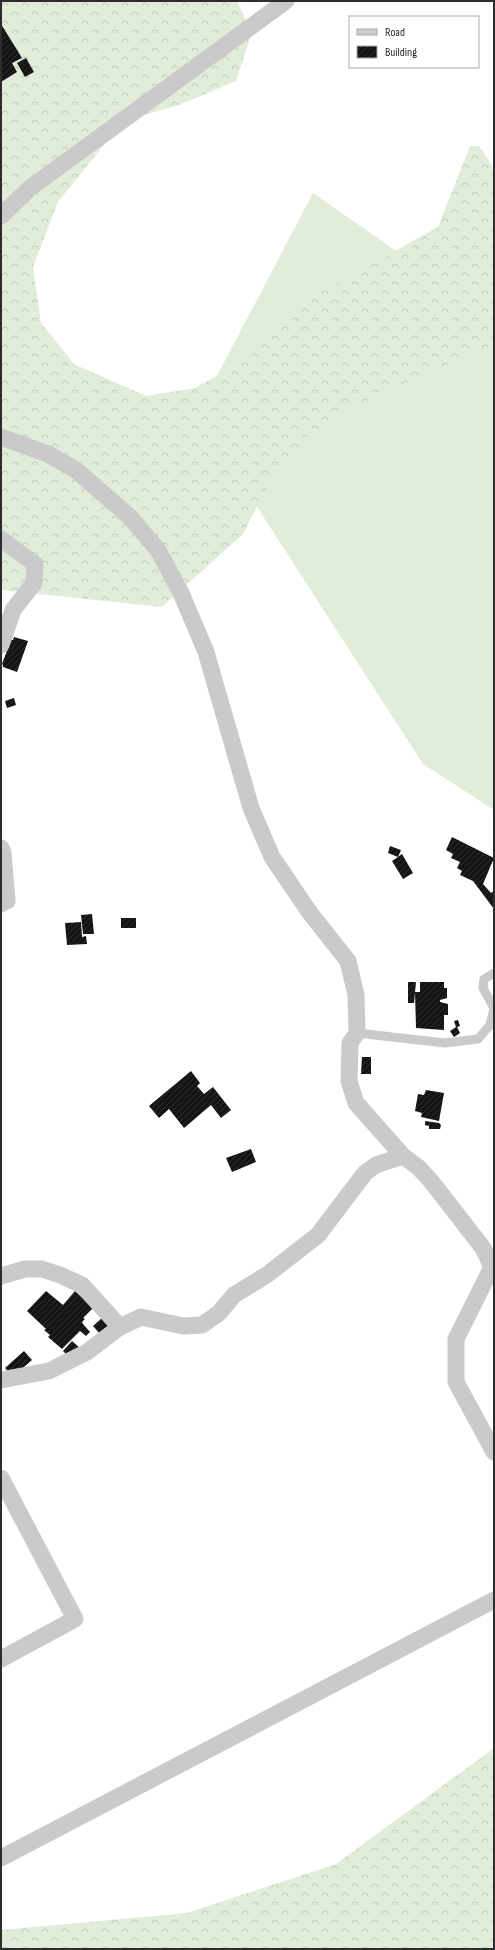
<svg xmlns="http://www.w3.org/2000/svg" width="495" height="1950" viewBox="0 0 495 1950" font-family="'Sofia Sans Condensed',sans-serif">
<defs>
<pattern id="forest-crowns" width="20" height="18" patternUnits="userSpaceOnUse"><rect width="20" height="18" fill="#e1edd9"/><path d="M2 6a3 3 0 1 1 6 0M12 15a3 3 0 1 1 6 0" fill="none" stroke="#c1ccbb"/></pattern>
<pattern id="building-hatch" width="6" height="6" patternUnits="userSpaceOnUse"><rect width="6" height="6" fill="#141414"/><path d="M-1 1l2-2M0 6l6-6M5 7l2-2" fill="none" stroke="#2e2e2e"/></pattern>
</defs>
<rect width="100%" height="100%" fill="#fff"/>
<path fill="#e1edd9" d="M313,193L494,319V810L423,764L197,414Z"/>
<g fill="url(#forest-crowns)">
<path d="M1,1H237L252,32L236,81L179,105L123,121L58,202L33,267L41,323L74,364L146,396L195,388L252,356L308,299L438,227L470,146H479L494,168V344L357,405L308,437L268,485L243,534L162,607L1,590Z"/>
<path d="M494,1748V1949H1V1930L187,1913L336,1864Z"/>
</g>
<g fill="url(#building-hatch)">
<path d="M1,24L22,58L12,63L17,72L1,82Z"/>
<path d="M26,58L34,72L25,77L17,63Z"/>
<path d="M14,637L28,641L17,672L3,667V665L2,664L11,640H13Z"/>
<path d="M14,698L16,705L7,708L5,701Z"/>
<path d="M452,837L494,858L483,884L491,893L494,891V909L473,881L460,875L462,871L457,868L460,862L451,858L453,854L446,850Z"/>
<path d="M390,846L401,850L398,857L402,854L413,873L403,879L392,861L398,857L388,853Z"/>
<path d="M92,914L94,934H83L81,915Z"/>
<rect x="121" y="918" width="15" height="10"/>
<path d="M81,922L82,937L86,936L87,944L67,945L65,923Z"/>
<path d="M408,982H416L414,1003H408Z"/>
<path d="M420,982H444V988H447V998L440,1000V1002L448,1004V1015H444V1030L416,1028L415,992H420Z"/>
<path d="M458,1020L460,1026L457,1027L460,1033L454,1037L450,1031L456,1027L454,1021Z"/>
<path d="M362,1057H371V1074H361Z"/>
<path d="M191,1071L200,1083L197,1086L204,1094L213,1087L231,1110L221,1118L211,1105L184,1128L169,1109L159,1118L149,1106Z"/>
<path d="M426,1090L444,1093L439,1121L421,1117L422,1113L415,1111L418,1094L424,1095Z"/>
<path d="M425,1121L439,1123L441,1125L440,1129H429V1126L425,1125Z"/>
<path d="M251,1149L256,1162L232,1172L226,1158Z"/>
<path d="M46,1291L63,1305L75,1291L93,1308L83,1318L85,1319L82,1322L83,1324L90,1332L86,1336L80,1331L62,1349L48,1337L50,1335L44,1330L46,1329L27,1311Z"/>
<path d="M102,1318L109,1325L100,1334L93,1326Z"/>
<path d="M72,1341L81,1349L71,1359L63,1351Z"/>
<path d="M24,1351L32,1360L17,1373L12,1375L5,1368Z"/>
</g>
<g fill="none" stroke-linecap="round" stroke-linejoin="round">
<path stroke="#cacaca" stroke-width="9" d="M357,1033L445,1043L478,1039L490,1025L494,1008L483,988L484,979L494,973"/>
<g stroke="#cacaca" stroke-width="17">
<path d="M1,216L30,188L286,1"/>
<path d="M1,437L48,454L76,470L130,517L158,550L181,593L206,652L251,808L272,857L310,913L348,961L356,995L357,1033L350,1043L349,1081L356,1103L403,1156L418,1167L431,1181L483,1248L492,1267L456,1339V1382L494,1452"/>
<path d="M1,539L35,564L34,583L13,610L1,645"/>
<path d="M1,848L3,853L7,901L1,904"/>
<path d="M1,1276L25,1269H42L60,1275L82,1285L120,1327"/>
<path d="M1,1380L49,1371L87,1352L120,1327L141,1317L183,1326L202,1325L219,1313L234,1295L268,1274L318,1235L365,1173L376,1165L403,1156"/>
<path d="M1,1478L75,1619L1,1659"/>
<path d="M1,1858L494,1600"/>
</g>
</g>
<rect width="495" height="1950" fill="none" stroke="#2d2d2d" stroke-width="4"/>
<rect x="349" y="16" width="130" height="52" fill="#ffffff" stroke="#ababab"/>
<rect x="357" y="29" width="20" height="6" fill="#cacaca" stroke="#ababab"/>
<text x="385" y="36" font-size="12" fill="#2d2d2d">Road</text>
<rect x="357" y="46" width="20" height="12" fill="url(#building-hatch)" stroke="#ababab"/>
<text x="385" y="56" font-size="12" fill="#2d2d2d">Building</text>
</svg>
